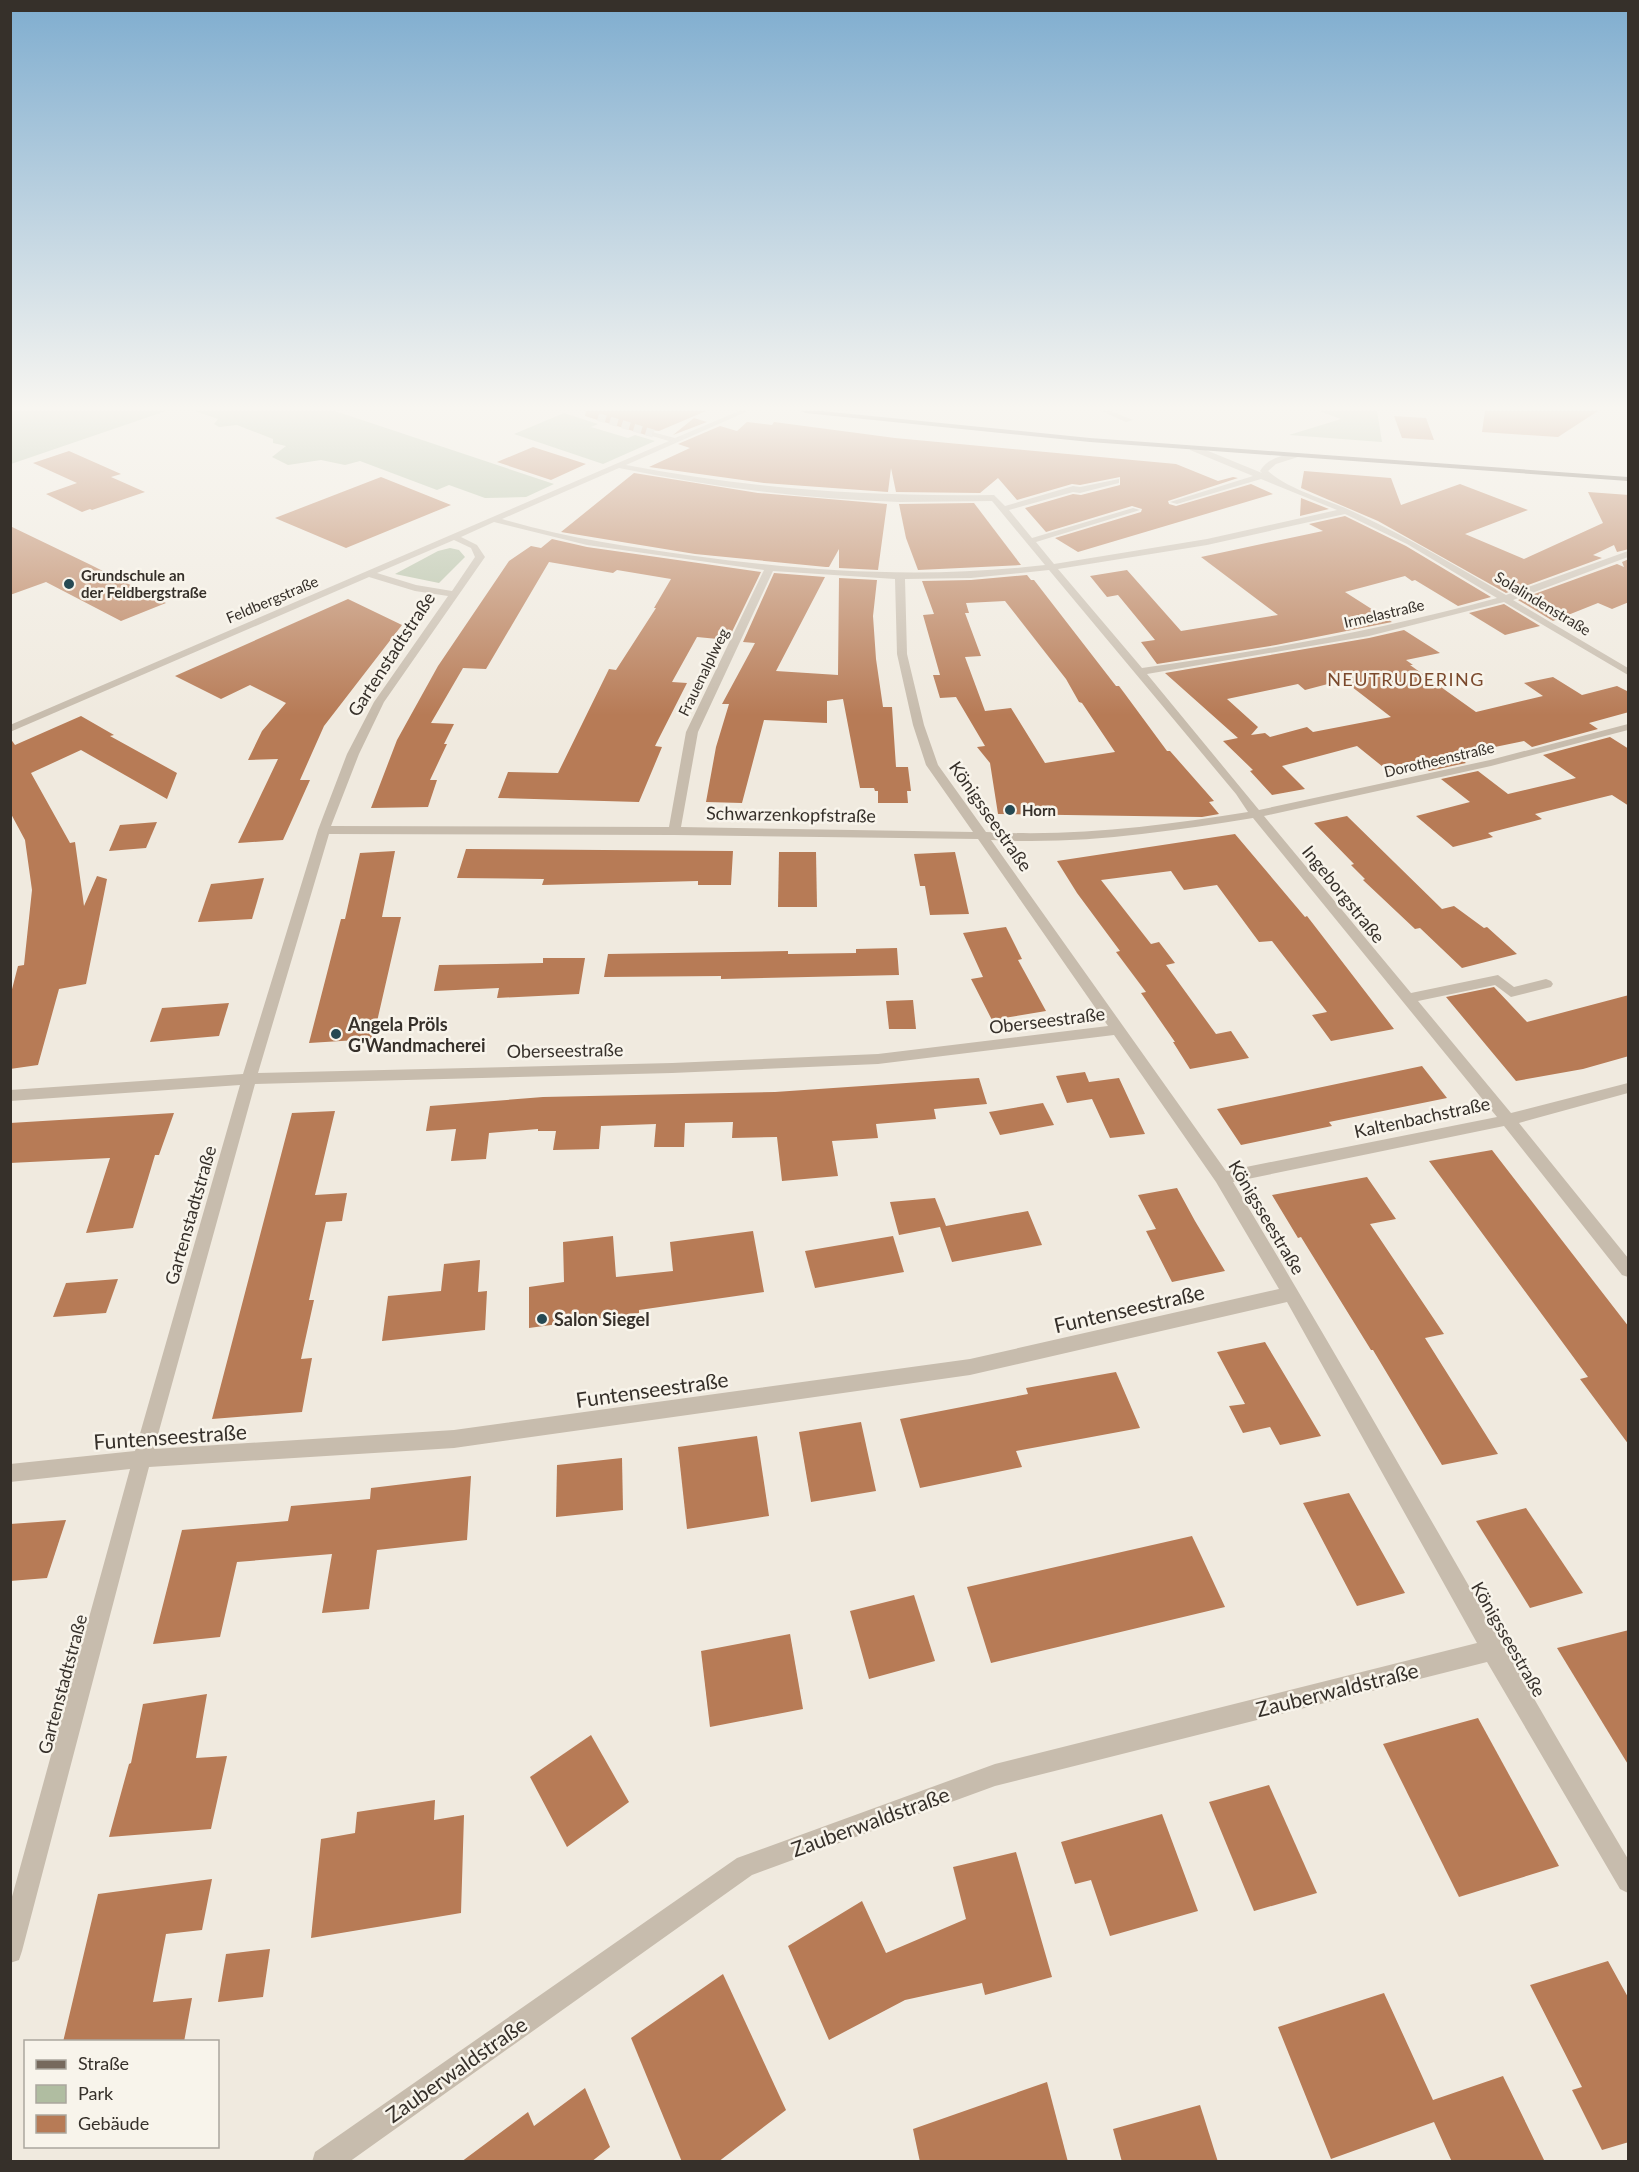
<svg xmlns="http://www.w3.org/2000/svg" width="1639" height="2172" viewBox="0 0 1639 2172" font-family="Lato,sans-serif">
<rect width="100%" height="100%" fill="#f0eadf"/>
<g fill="#b0bda1">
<path d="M10,411H166L11,464Z"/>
<path d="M195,411H335L554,484L526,497L485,498L449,485L437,490L360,461L345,465L321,460L288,465L272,457L286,446L273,443V439L237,425L219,427L214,424L218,419Z"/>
<path d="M1319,411H1377L1382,442L1289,435L1341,419Z"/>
<path d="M564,413L598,424L591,427L628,438L635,435L655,441L603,464L514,434Z"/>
<path d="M450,548L459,550L465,557L439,583L395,574L438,551Z"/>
</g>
<g fill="#b77b56" fill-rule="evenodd">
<path d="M586,411H706L659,431L651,430L649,436L585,416Z"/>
<path d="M1485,411H1598L1558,437L1482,432Z"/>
<path d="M1394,416L1426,418L1434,440L1402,438Z"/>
<path d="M694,418L707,422L673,435Z"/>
<path d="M747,422L772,425L774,422L895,438L1176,464L1218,481L1233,477L1238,478L1168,501L1169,504L1176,506L1251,484L1273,494L1078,552L1055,538L1141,512L1142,509L1132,506L1046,532L1025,508L1073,494L1081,495L1120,485V477L1080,485L1072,484L1017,500L998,478L980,493L896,492L891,468L888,492L764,483L649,467L690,448L678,444L720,426L737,431Z"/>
<path d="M533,447L586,464L551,480L497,462Z"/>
<path d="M69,451L121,474L111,477L145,492L92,510L90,509L82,512L46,494L77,483L33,463Z"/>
<path d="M1304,471L1391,478L1401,505L1460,484L1528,510L1465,534L1524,559L1603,523L1588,492L1629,495V549L1617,552L1614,545L1593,555L1602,558L1506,593L1378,521L1301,488Z"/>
<path d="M634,473L758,493L887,504L878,570L839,568V549L829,567H826L695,554L561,532Z"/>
<path d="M381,477L451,505L346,548L275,518Z"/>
<path d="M1301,498L1329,509L1300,516Z"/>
<path d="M974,503L1021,565L918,570L906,538L899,504Z"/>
<path d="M1345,516L1406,546L1491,597L1458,606L1415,580L1412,581L1405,576L1345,592L1392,622L1276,645L1157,664L1141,642L1155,640L1118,595L1107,597L1090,576L1127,570L1181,631L1278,615L1201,557L1323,531L1309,524Z"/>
<path d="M10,526L91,565L166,603L121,621L46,582L10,595Z"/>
<path d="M552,539L587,547L761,572L728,640L697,637L672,682L687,683L655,746L662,747L639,802L498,798L508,772L558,773L609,669L616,670L656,608H654L671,579L617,570L613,573L549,562L486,669L463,668L431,723L454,724L444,744H447L430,780H437L428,807L371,808L397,740L438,666L509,561L531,546L541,548Z"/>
<path d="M1629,559V602L1612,609L1598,603L1553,621L1518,600L1617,564L1624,567L1622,562Z"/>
<path d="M774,573L825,577L776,671L838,675L839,578L877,580L873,616L876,659L883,707H892L896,767H908L911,791H907L908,803H878V791H875L874,788H860L843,699L827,701V723L764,720L742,803L706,802L716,747L729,704H722L755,643L743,642Z"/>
<path d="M1027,575L1031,580H1034L1116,686H1119L1125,694L1167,751H1170L1214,801L1209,802L1219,814L1202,817L998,814L990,763L977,747L985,746L956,697L940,698L933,675H940L923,615L934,614L922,581L971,580ZM1005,601L1066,679L1079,702L1082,703L1115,752L1045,763L1011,708L985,711L965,657L981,656L965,613H969L966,603Z"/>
<path d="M348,599L402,625L324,726L300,780H310L283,840L238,843L278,759L248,760L262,731L286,703L250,685L221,699L175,676Z"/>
<path d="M1504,604L1540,626L1505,635L1469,613Z"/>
<path d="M1404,630L1440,653L1406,660L1413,665H1410L1476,712L1543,696L1524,683L1553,677L1582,695L1617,686L1629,692V712L1589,723L1598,729L1532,747L1524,741L1456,755L1466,763L1429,771L1421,764L1388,771L1357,746L1282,766L1305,789L1272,795L1250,771L1253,770L1223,741L1238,738L1165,673L1369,638ZM1343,680L1391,717L1313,732L1307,727L1270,737L1265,733L1251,735L1258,727L1227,699L1298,684L1305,690Z"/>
<path d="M81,716L114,735L110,736L177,773L167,799L81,750L31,773L70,843L75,842L84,906L97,876L107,879L86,984L59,989L38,1065L10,1069V997L18,966L24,965L32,890L25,840L10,812V738L15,745Z"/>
<path d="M1610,737L1629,749V806L1612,795L1535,814L1542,819L1488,833L1493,837L1453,847L1416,816L1470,802L1441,779L1478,771L1508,794L1576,778L1543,755Z"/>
<path d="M1347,816L1442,909L1454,906L1484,928L1487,927L1517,954L1462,968L1420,928L1415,929L1363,880L1365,879L1351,865L1354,864L1314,823Z"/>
<path d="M157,822L146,848L109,851L120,825Z"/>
<path d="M1235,834L1305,917L1307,916L1394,1029L1331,1041L1312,1015L1327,1012L1272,941L1259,942L1217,885L1184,890L1171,871L1101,880L1151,944L1159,942L1175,963L1166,965L1216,1034L1231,1031L1249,1058L1190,1069L1173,1042H1175L1141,993L1146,992L1116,952L1120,951L1077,893L1057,861Z"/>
<path d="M466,849L733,851L731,885H698V881L542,885L544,879L457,878Z"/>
<path d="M395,851L382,917H401L373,1039L309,1043L341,919H345L360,853Z"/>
<path d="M779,852H816L817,907H778Z"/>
<path d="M955,852L969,914L930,915L925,886H920L914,854Z"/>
<path d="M264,878L252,919L198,922L211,884Z"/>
<path d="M1006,927L1022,959L1018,960L1046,1011L992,1020L971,979L983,977L963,933Z"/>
<path d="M897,948L899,975L721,979V976L604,977L608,954L788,951V954L856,953V949Z"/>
<path d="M543,958H585L579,994L497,998L499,988L434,991L439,965L543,963Z"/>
<path d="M1494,987L1527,1022L1629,995V1056L1583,1069L1516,1081L1446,997Z"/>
<path d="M913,1000L916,1029H889L886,1001Z"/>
<path d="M229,1003L219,1036L150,1042L162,1008Z"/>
<path d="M1422,1066L1447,1098L1329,1122L1332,1126L1241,1145L1217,1109Z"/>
<path d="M1085,1072L1089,1082L1119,1078L1145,1134L1110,1138L1092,1099L1067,1103L1056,1076Z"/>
<path d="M979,1078L987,1104L934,1109L936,1119L876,1124L878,1138L832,1141L838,1176L782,1181L777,1137L732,1138L733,1122L685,1123L684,1147H654L656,1124L601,1126L599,1149L553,1150L556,1131H538V1129L489,1133L486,1159L451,1161L456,1129L426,1131L430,1106L543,1097L775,1092Z"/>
<path d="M1043,1103L1054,1125L1000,1135L989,1112Z"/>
<path d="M335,1111L315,1195L347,1193L342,1221L326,1222L309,1300H314L301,1359L312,1358L302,1412L212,1419L292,1113Z"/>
<path d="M174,1113L159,1155H155L133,1228L86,1233L110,1158L10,1163V1123Z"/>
<path d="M1492,1150L1629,1327V1445L1580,1379L1588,1377L1429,1161Z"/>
<path d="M1367,1177L1396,1219L1370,1224L1444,1334L1425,1338L1498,1454L1442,1465L1373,1350H1371L1301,1237L1298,1238L1272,1195Z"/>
<path d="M1177,1188L1195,1221L1225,1271L1172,1282L1146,1231L1156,1229L1138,1195Z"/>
<path d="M935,1198L946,1226L1028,1211L1042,1245L952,1262L940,1227L899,1235L890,1202Z"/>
<path d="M753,1231L764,1292L639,1310V1313L529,1328V1287L564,1282L563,1242L613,1236L616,1277L673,1271L670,1242Z"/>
<path d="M893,1236L904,1272L815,1288L805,1251Z"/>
<path d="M480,1260L478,1292L487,1291L485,1330L382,1341L388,1296L441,1291L444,1264Z"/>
<path d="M118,1279L106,1313L53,1317L66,1283Z"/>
<path d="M1265,1342L1305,1409L1321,1436L1280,1445L1270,1427L1243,1433L1229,1406L1245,1404L1217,1352Z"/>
<path d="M1116,1372L1140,1428L1016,1451L1022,1467L920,1488L900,1419L1028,1394L1026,1388Z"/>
<path d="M861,1422L876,1491L811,1502L799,1432Z"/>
<path d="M757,1436L769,1516L687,1529L678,1447Z"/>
<path d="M622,1458L623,1510L556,1517L557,1465Z"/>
<path d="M471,1476L467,1540L377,1550L369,1609L322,1613L332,1554L237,1562L220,1637L153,1644L182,1530L288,1521L291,1506L370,1499L371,1488Z"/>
<path d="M1349,1493L1382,1552L1405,1593L1357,1606L1303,1503Z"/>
<path d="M1526,1508L1583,1593L1530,1608L1476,1521Z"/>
<path d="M66,1520L47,1578L10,1581V1524Z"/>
<path d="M1192,1536L1225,1607L991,1663L967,1587Z"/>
<path d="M914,1595L935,1661L869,1679L850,1611Z"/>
<path d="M1629,1630V1766L1557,1648Z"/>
<path d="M790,1634L803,1709L710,1727L701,1651Z"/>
<path d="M207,1694L196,1758L227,1756L211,1829L109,1837L129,1764L131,1763L143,1704Z"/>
<path d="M1478,1718L1559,1866L1459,1897L1383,1744Z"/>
<path d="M591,1735L629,1802L567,1847L530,1777Z"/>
<path d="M1269,1785L1317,1893L1254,1911L1209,1802Z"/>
<path d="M435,1800L434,1820L464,1815L461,1913L311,1938L321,1839L355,1833L357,1812Z"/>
<path d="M1162,1814L1198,1911L1110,1936L1091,1880L1075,1884L1061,1842Z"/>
<path d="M1016,1852L1052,1977L985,1995L982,1983L905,2000L829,2040L788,1946L862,1901L886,1953L966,1919L953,1867Z"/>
<path d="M212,1879L202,1930L166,1934L153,2002L192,1998L184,2042H63L98,1894Z"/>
<path d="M270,1949L263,1997L218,2002L226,1954Z"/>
<path d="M1608,1961L1629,1999V2142L1602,2150L1572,2090L1582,2087L1530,1985Z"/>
<path d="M723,1974L786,2110L718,2162H682L631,2038Z"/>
<path d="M1384,1993L1433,2100L1503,2076L1545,2162H1452L1434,2122L1331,2159L1278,2027Z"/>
<path d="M1047,2082L1068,2162H920L913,2129Z"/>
<path d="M585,2088L610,2147L591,2162H461L528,2112L534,2126Z"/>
<path d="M1200,2105L1218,2162H1122L1113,2129Z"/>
</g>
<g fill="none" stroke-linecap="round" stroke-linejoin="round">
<path stroke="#cbc5bb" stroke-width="8" stroke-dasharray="8 4.5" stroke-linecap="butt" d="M598,417L655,434"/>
<g fill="#c7bcad" fill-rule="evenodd">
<path d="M739,411H748L626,465C750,489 869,497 994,495L1005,506L1073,486L1080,487L1119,479V483L1080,493L1073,492L1009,510L1032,538L1133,508L1140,510L1036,542L1054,564L1207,539L1337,510L1261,479L1177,504L1170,502L1253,476L1190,450V446H1196L1262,473L1260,471C1268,458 1281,456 1295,453H1298V457L1276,464L1268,471C1292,492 1329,499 1358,514C1409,538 1458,567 1506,595L1628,551V557L1513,600L1628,668V675L1504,602L1369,636L1147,674L1259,810L1490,760L1628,724V730L1491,766L1264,816L1411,993L1498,975L1514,987L1546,979L1551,981L1553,984L1551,987L1511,997L1495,985L1418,1001L1511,1113L1628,1083V1093L1519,1123L1628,1258V1277L1622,1275L1504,1126L1233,1182C1368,1406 1495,1635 1628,1859V1893L1620,1889L1487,1662L995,1786L752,1875L349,2162H312L315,2152L737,1858L995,1764L1477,1643L1287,1302L970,1375L454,1448L149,1467L22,1951L19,1960L10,1963V1904L130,1469L10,1482V1464L135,1451L240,1085L10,1101V1090L243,1074L318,830L347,754L374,702L448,596L415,591L369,577L10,732V725L669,441L652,436V432L675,438ZM619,468C711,487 806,499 900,502C931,502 961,501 992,501L1045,565C927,579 812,572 695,556C630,547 565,538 502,519ZM1345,514L1407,544L1497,598C1381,630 1262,651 1142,668L1058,569L1207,545ZM494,522L587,545L764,570L686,732L669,827L331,826L359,754L384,702L485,557L477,545L461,537ZM454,540L471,548L475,557L452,591L416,585L377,573ZM1049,570L1236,794L1248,812C1160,826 1075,837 986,832L938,765L924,725L907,654L905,579L971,578ZM773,571L895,579L897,654L913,725L926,765L973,832L681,827L698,732ZM1253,818L1497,1117L1226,1171L991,840C1080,845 1165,832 1253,818ZM329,834L674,835L978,839L1108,1026L878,1054L672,1063L258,1073ZM1114,1035L1216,1182L1279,1289L970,1359L454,1430L154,1449L255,1084L672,1073L878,1064Z"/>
<path d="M1101,411H1111L1133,420L1126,422Z"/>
</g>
<path fill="#76695d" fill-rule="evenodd" d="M801,411H822L1090,438L1628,477V481L1090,442L805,413Z"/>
</g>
<linearGradient id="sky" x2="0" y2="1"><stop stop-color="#7fadcf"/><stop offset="0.57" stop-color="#f8f6f1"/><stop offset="1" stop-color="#f8f6f1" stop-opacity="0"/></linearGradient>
<rect width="1639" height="715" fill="url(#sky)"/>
<g fill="#254953" stroke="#f8f4eb" stroke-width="2">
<circle cx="69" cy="584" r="6"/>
<circle cx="1010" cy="810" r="6"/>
<circle cx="336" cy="1034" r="6"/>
<circle cx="542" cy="1319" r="6"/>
</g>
<g text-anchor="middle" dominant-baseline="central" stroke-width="5" stroke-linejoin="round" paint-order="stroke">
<g font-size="15" font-weight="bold" fill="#36302a" stroke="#f8f4eb" text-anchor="start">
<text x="81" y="575">Grundschule an<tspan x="81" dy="17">der Feldbergstraße</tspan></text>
<text x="1022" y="810">Horn</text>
</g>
<g font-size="15" fill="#36302a" stroke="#f8f4eb">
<text transform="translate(272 599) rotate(-23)">Feldbergstraße</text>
<text transform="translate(1543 603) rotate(31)">Solalindenstraße</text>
<text transform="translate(1384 613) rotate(-13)">Irmelastraße</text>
<text transform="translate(703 672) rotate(-64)">Frauenalplweg</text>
<text transform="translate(1439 759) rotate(-13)">Dorotheenstraße</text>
</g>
<g font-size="18" fill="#36302a" stroke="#f8f4eb">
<text transform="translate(391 654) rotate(-57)">Gartenstadtstraße</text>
<text transform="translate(791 814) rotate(1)">Schwarzenkopfstraße</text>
<text transform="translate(991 816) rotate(55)">Königsseestraße</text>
<text transform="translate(1344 894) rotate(51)">Ingeborgstraße</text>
<text transform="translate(1047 1020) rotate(-7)">Oberseestraße</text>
<text transform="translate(565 1050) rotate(-1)">Oberseestraße</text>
<text transform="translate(1422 1117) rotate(-12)">Kaltenbachstraße</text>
<text transform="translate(190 1215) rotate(-74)">Gartenstadtstraße</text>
<text transform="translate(1267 1217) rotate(59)">Königsseestraße</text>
<text transform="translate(1509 1639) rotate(60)">Königsseestraße</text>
<text transform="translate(62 1684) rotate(-75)">Gartenstadtstraße</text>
</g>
<g font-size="18" letter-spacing="1.5" fill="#7b4a2d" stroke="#f8f4eb">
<text x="1406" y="679">NEUTRUDERING</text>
</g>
<g font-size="18" font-weight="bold" fill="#36302a" stroke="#f8f4eb" text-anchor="start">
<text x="348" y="1024">Angela Pröls<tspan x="348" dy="21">G'Wandmacherei</tspan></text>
<text x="554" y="1319">Salon Siegel</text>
</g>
<g font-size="21" fill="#36302a" stroke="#f8f4eb">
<text transform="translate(1129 1308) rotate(-13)">Funtenseestraße</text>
<text transform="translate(652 1389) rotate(-8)">Funtenseestraße</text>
<text transform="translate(170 1436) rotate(-4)">Funtenseestraße</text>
<text transform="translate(1337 1689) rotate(-14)">Zauberwaldstraße</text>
<text transform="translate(870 1821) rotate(-20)">Zauberwaldstraße</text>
<text transform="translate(456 2069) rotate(-35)">Zauberwaldstraße</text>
</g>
</g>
<rect width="1639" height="2172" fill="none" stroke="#36302a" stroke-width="24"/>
<rect x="24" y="2040" width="195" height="108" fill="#f8f4eb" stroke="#aaa69e" stroke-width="1.5"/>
<rect x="36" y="2060" width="30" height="9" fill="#76695d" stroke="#aaa69e" stroke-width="1.5"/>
<text x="78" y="2070" font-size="18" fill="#36302a">Straße</text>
<rect x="36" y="2085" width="30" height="18" fill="#b0bda1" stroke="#aaa69e" stroke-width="1.5"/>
<text x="78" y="2100" font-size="18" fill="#36302a">Park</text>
<rect x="36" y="2115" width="30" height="18" fill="#b77b56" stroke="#aaa69e" stroke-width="1.5"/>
<text x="78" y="2130" font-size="18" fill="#36302a">Gebäude</text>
</svg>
